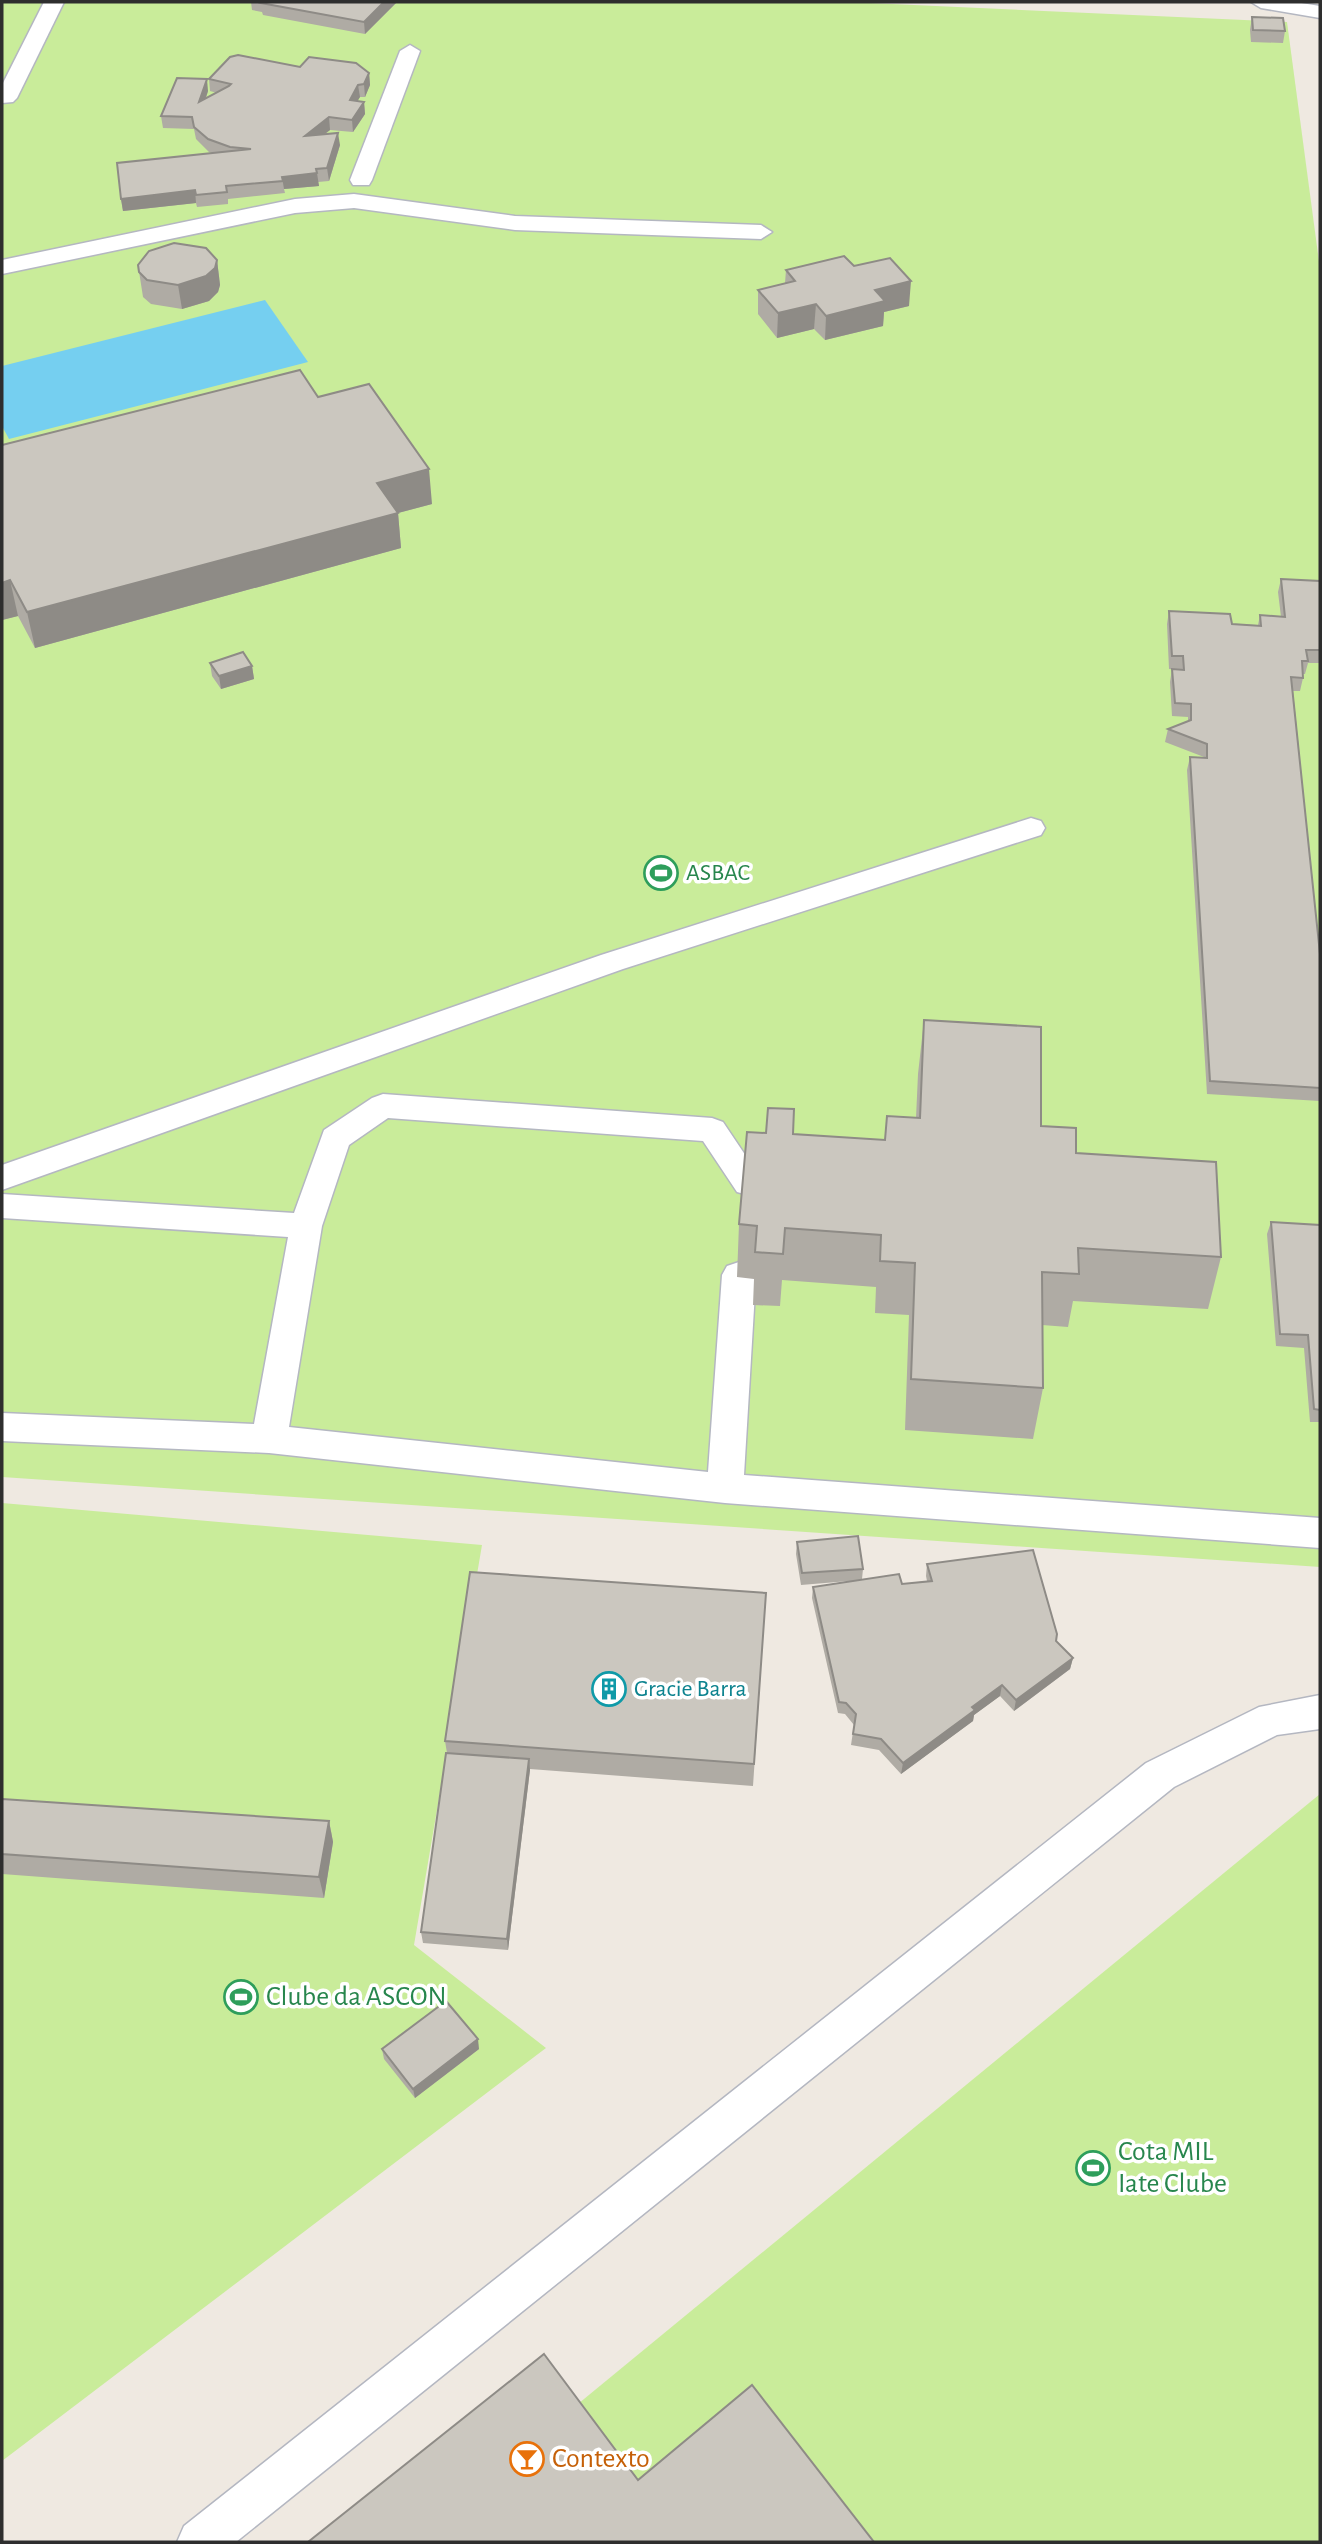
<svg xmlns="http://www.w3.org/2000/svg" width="1322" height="2544" viewBox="0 0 1322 2544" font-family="'Alegreya Sans',sans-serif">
<rect width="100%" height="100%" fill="#efe9e1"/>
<g fill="#c9ec9a">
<path d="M2,2H848L1287,22L1320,269V1567L2,1477Z"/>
<path d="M2,1503L482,1545L414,1945L546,2048L2,2461Z"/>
<path d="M1320,1794V2542H410Z"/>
</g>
<path fill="#75cff0" d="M265,300L308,362L9,439L2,426V366Z"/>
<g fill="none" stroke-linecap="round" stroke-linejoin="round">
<g stroke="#b4b7c1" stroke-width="3">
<g id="service">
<path d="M44,2H64L17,98L13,102L2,103V85Z"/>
<path d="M1251,2H1295L1320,6V18L1261,8Z"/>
<path d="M410,45L420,51L372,180L369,185H353L350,180L400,51Z"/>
<path d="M354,194L515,216L761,225L772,232L761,239L515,230L354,208L295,213L2,274V260L295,199Z"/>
<path d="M1031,818L1041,821L1045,828L1041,835L623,969L2,1190V1165L601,955Z"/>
<path d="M383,1094L712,1118L723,1122L764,1183L759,1192L748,1195L737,1192L703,1141L388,1118L349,1145L322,1226L289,1427L708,1472L722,1275L727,1266L739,1262L751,1266L756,1275L744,1475L1320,1518V1548L725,1503L269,1453L2,1441V1413L254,1424L288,1237L2,1218V1194L294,1213L324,1130L372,1098Z"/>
<path d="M1320,1695V1729L1277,1735L1174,1787L236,2542H177L184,2526L1146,1763L1259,1707Z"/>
</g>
</g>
<use href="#service" fill="#fff" fill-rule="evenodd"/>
</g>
<g fill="#afaba4">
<path d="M251,2H397L365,34L263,15L262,12L252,10Z"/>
<path d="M1252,17L1285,31L1283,43L1251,42L1250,30Z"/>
<path d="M300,67L369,73L370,85L365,97H360L357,101L364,102L365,114L353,132L330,130L325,134L340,145L329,181L318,182L319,186L284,189L285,193L228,199V204L197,207L196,203L123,211L121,199L213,153L209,152L196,139L194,129L163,128L161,116L208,91L206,98L217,93L210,91L209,79Z"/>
<path d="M217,260L220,285L218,292L209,301L182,309L151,304L143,297L138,265Z"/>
<path d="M854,266L909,306L884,312L883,326L825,340L814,329L777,338L758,314V290L785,283L786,270Z"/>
<path d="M2,445L432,504L398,513L401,548L35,648L18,616L2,620Z"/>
<path d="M1281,579L1320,581V663H1308L1305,674H1303V678L1300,691H1293L1320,954V1101L1207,1094L1187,770L1190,757H1204L1165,742L1168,729L1188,721V717L1172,716L1170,682L1172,669L1180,670L1169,669L1167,624L1169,611L1232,624L1258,625L1260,615L1281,617L1278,592Z"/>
<path d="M210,663L252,666L254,679L221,689L212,676Z"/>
<path d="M924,1020L1041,1126L1076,1153L1221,1257L1208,1309L1073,1301L1068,1327L1042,1325L1043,1388L1033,1439L905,1430L909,1315L875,1313L876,1287L782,1280L780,1306L753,1305L754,1279L737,1277L739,1224L885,1140L887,1116L916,1118L918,1074Z"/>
<path d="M1271,1222L1320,1225V1422H1310L1304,1348L1276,1346L1267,1234Z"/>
<path d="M797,1542L863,1569L862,1579L902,1584L927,1581L926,1576L927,1564L1056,1641L1073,1658L1070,1669L1014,1711L1000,1696L974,1715L973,1721L901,1774L879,1750L851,1745L854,1725L845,1714L838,1713L812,1598L813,1587L849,1581L801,1585L796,1554Z"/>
<path d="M766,1593L753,1786L530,1769L508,1950L423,1943L421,1932L447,1753L445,1741Z"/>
<path d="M2,1799L329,1821L333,1842L324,1898L2,1874Z"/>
<path d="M382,2049H479L415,2098L384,2059Z"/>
</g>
<g fill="#8e8b86">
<path d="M384,2H397L365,34L364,22Z"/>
<path d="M369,73L370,85L365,97L364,84Z"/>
<path d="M207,79L208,91L200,115L199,102Z"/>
<path d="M358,85L360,97L351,112L350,100Z"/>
<path d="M364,102L365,114L353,132L352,120Z"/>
<path d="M329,117L330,130L306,148L305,136Z"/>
<path d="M338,133L340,145L329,181L327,168Z"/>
<path d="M317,173L319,186L284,189L282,177Z"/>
<path d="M195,190L196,203L123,211L121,199Z"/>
<path d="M217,260L220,285L218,292L209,301L182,309L178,285Z"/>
<path d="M911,281L909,306L884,312L883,326L825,340L826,316L875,290Z"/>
<path d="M816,304L814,329L777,338L778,313Z"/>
<path d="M429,469L432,504L398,513L401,548L35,648L27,612L377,483Z"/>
<path d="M10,580L18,616L2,620V583Z"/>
<path d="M252,666L254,679L221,689L219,676Z"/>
<path d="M1073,1658L1070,1669L1014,1711L1016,1700Z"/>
<path d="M1002,1685L1000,1696L974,1715L973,1721L901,1774L903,1763L972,1707Z"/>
<path d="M529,1759L530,1770L508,1950L507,1939Z"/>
<path d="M329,1821L333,1842L324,1898L319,1877Z"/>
<path d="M478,2039L479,2049L415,2098L413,2089Z"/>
</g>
<g fill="#cbc7bf" stroke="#8e8b86" stroke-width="2">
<path d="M263,2H384L364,22L261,3Z"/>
<path d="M1252,17L1283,18L1285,31L1253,30Z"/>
<path d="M238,55L300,67L309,57L356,63L369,73L364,84L358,85L350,100L364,102L352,120L329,117L305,136L338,133L327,168L316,169L317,173L282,177L283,181L226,186L227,192L196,195L195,190L121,199L117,163L251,149L230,147L208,139L194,127L192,117L161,116L177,78L207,79L199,102L229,86L231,84L209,79L230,57Z"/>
<path d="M174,243L206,248L217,260L215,268L206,276L178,285L147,280L139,272L138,265L149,251Z"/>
<path d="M844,256L854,266L890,258L911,281L875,290L885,301L826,316L816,304L778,313L758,290L795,281L786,270Z"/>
<path d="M300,370L318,397L369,384L429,469L377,483L398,513L27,612L10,580L2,583V445Z"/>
<path d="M1281,579L1320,581V650H1306L1308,661H1302L1303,678L1291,677L1320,954V1088L1210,1081L1190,757L1207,758V744L1168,729L1191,720V704L1175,703L1172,669L1184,670L1183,656H1172L1169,611L1230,614L1232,624L1261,626L1260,615L1285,617Z"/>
<path d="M243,652L252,666L219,676L210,663Z"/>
<path d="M924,1020L1041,1027V1126L1076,1128V1153L1216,1162L1221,1257L1078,1248L1079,1274L1042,1272L1043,1388L911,1379L915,1263L880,1261L881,1235L785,1228L783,1254L755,1252L757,1226L739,1224L747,1132L766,1133L768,1108L794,1109L793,1134L885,1140L887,1116L920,1118Z"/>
<path d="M1271,1222L1320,1225V1410L1314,1409L1308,1335L1280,1334Z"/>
<path d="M858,1536L863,1569L802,1573L797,1542Z"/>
<path d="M1033,1550L1057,1634L1056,1641L1073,1658L1016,1700L1002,1685L972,1707L975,1710L903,1763L881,1739L853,1734L856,1714L846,1703L839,1702L813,1587L899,1574L902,1584L932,1581L927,1564Z"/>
<path d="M470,1572L766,1593L754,1764L445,1741Z"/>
<path d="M446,1753L529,1759L507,1939L421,1932Z"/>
<path d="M2,1799L329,1821L319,1877L2,1854Z"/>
<path d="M446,2001L478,2039L413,2089L382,2049Z"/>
<path d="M544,2354L638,2480L752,2385L874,2542H308Z"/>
</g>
<defs>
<g id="stadium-ring" transform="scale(1.75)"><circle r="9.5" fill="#fff" stroke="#2e9e5b" stroke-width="1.5"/><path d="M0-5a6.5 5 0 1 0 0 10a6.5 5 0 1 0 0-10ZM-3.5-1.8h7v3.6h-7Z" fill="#2e9e5b"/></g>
<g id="building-ring" transform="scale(1.75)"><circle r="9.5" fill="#fff" stroke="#0f9aa8" stroke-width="1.5"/><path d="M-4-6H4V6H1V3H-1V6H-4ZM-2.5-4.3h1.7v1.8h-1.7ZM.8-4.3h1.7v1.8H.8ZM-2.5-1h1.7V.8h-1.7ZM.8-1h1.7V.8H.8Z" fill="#0f9aa8"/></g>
<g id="bar-ring" transform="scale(1.75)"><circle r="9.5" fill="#fff" stroke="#e8710a" stroke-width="1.5"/><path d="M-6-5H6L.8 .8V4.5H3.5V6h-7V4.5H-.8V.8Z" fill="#e8710a"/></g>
</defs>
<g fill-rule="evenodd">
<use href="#stadium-ring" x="661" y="873"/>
<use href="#building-ring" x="609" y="1689"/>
<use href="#stadium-ring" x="241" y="1997"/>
<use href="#stadium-ring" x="1093" y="2168"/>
<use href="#bar-ring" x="527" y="2459"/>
</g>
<g text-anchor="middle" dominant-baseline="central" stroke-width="7" stroke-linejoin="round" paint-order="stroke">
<g font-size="24" fill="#27864d" stroke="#fff" text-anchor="start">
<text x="686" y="873">ASBAC</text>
</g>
<g font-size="24" fill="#0d838f" stroke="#fff" text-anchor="start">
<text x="634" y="1689">Gracie Barra</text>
</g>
<g font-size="28" fill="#27864d" stroke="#fff" text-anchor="start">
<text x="266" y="1997">Clube da ASCON</text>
<text x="1118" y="2152">Cota MIL<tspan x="1118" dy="32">Iate Clube</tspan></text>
</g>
<g font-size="28" fill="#c56008" stroke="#fff" text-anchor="start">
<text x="552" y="2459">Contexto</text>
</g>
</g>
<rect width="1322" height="2544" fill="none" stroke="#2e2e2e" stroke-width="7"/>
</svg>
